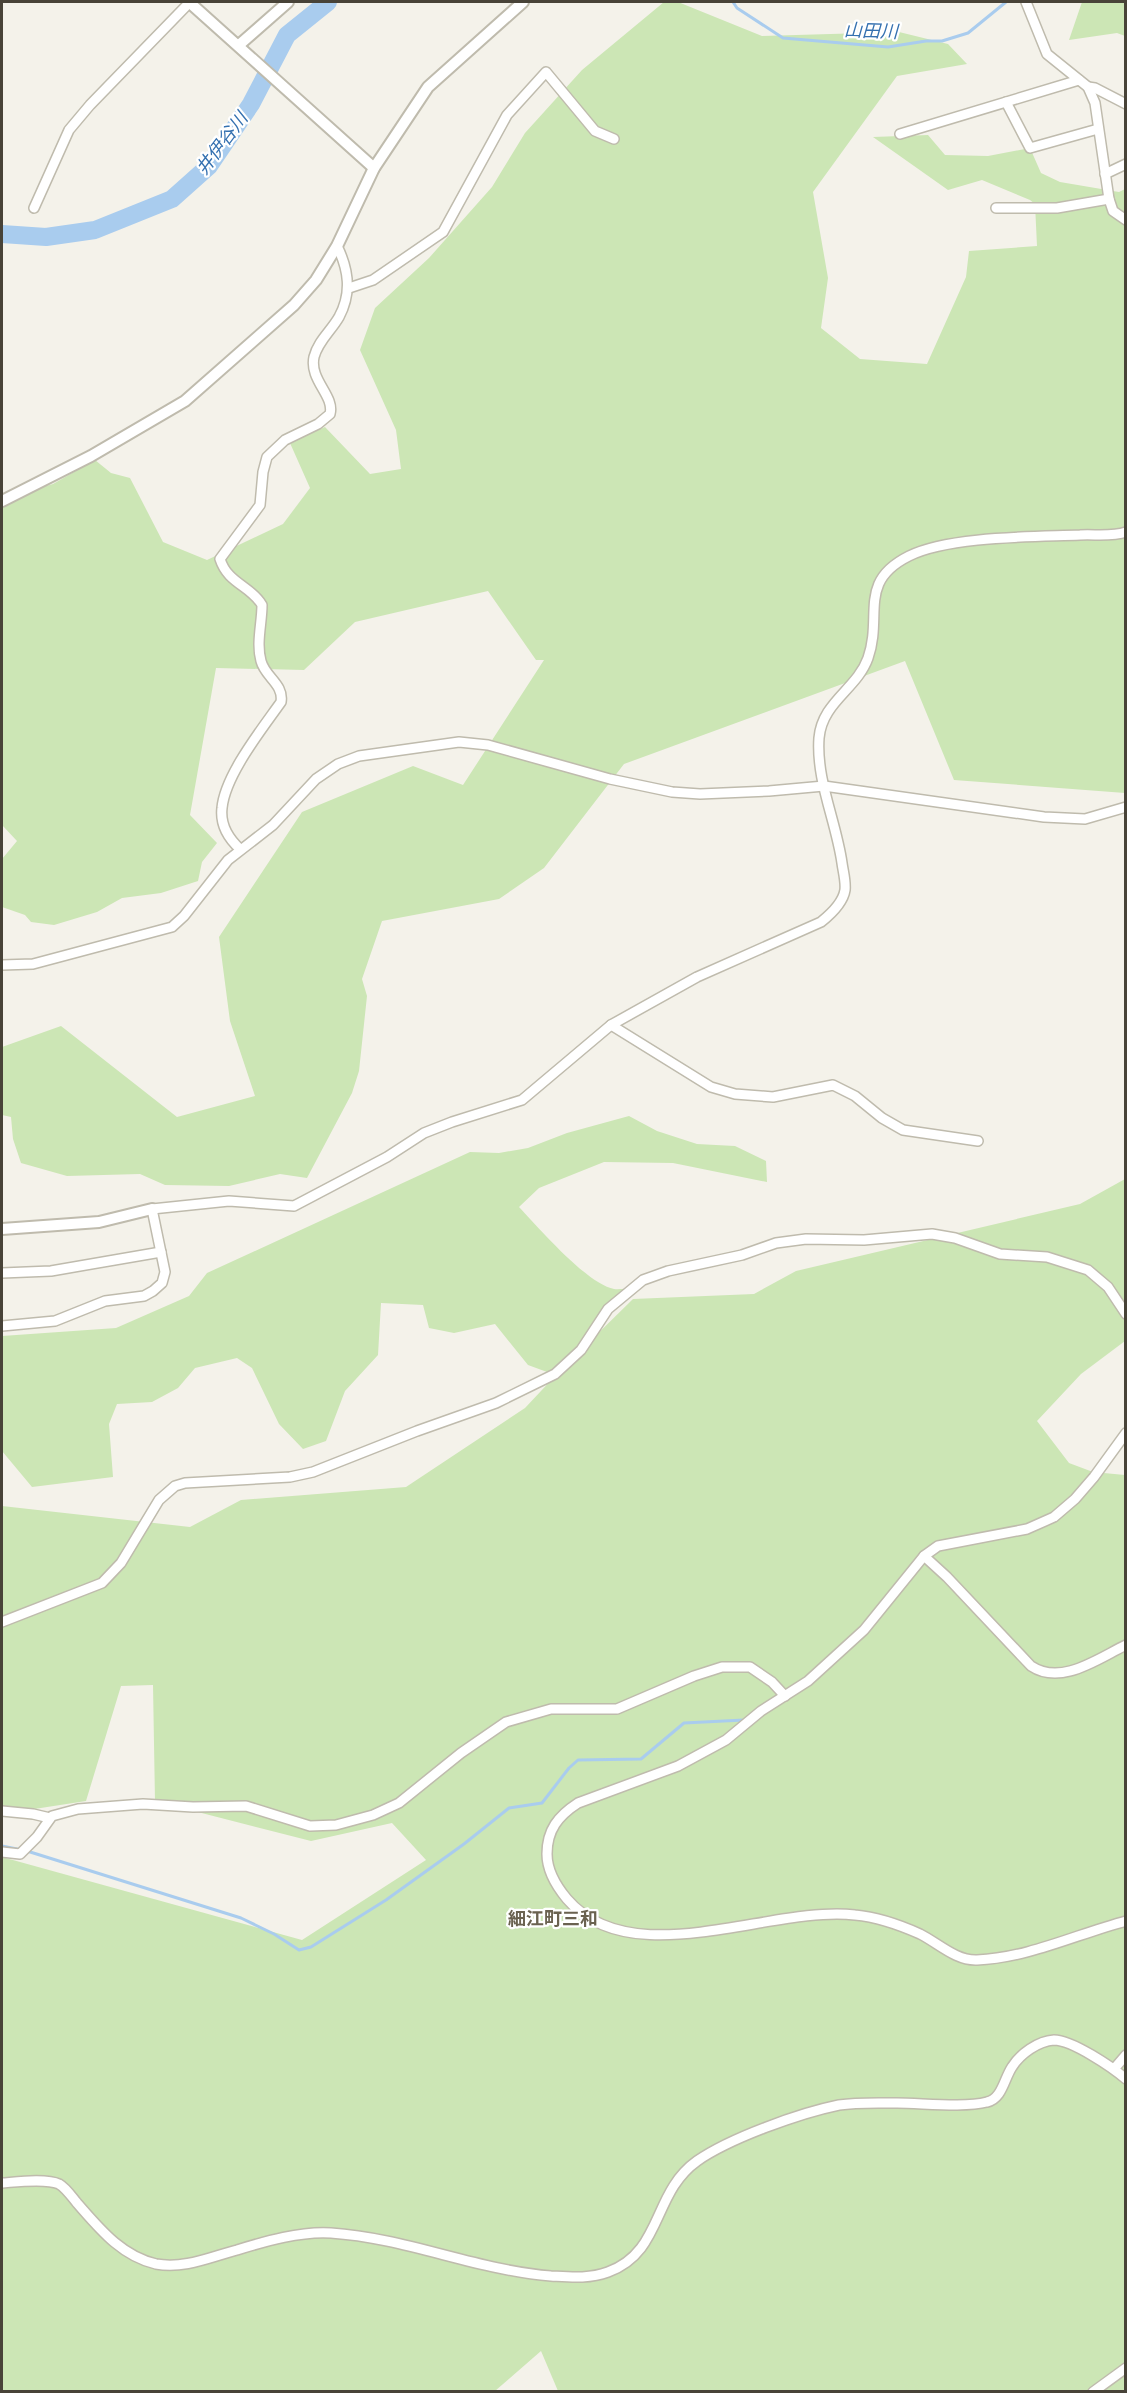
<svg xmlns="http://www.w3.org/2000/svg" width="1127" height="2393" viewBox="0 0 1127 2393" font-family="Manrope,'Noto Sans JP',sans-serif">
<rect width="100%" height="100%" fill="#f4f2ea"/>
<g fill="#cce6b5">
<path d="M664,2H678L762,36L899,32L948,44L967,64L897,76L813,192L828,278L821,328L860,359L927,364L966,277L969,251L1037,246L1035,204L1030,200L982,180L948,190L873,137L928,135L945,155L988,156L1030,148L1041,173L1060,182L1119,192L1125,189V793L954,780L905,661L624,764L544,868L499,899L382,921L362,979L367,996L359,1071L352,1093L307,1178L280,1174L229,1186L165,1185L140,1174L67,1176L21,1163L13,1139L11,1117L2,1115V1047L61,1026L177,1117L255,1096L230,1021L219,937L302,812L413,766L463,785L544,660H536L488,591L355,622L304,670L216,668L190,815L217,843L202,862L198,881L161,893L122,898L97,912L54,925L31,922L25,915L2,907V859L17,841L2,825V502L10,496L53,484L95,460L111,473L130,478L163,542L207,560L283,524L310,488L290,443L325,427L370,474L401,469L396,430L360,350L375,308L429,258L492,187L525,133L582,70Z"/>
<path d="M1082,2H1125V36L1117,33L1069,40Z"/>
<path d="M629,1116L657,1131L697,1144L735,1146L766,1161L767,1182L673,1163L604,1162L539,1188L519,1207C538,1227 587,1284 614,1289C619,1290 627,1288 632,1288L576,1355L633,1299L754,1294L796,1271L1080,1204L1125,1179V1341L1081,1374L1037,1421L1069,1463L1093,1472L1125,1475V2391H558L541,2351L495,2391H2V1857L302,1940L426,1860L392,1823L311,1841L155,1801L153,1685L121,1686L86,1801L2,1814V1506L190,1527L241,1500L406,1487L525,1408L572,1358L547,1372L528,1365L495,1324L454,1333L429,1328L423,1305L381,1303L378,1355L345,1391L326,1441L303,1449L279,1424L252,1368L237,1358L195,1368L178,1388L152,1402L117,1404L109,1424L113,1477L32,1487L2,1451V1336L116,1328L189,1296L207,1273L470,1152L499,1153L528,1148L567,1133Z"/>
</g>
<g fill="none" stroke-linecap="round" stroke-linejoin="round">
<g stroke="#a9ccee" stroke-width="3">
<path d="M733,2L737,8L783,38L888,47L926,41H942L968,33L1006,2"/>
<path d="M2,1846L17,1849"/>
<path d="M27,1851L241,1918L274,1934L299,1950L311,1947L386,1900L464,1844L509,1808L542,1803L569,1768L578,1760L641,1759L684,1723L744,1720"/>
</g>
<path stroke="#a9ccee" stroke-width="18" d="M2,234L46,237L95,230L172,199L209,166L251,104L287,35L328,2"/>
<g stroke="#bfbbad" stroke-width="12">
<g id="minor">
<path d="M1026,2L1047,54L1088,87L1095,103L1109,199L1113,211L1126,220"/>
<path d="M1088,87L1095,88L1126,104"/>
<path d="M1006,102L1030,148L1098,129"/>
<path d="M900,134L1079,80"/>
<path d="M1105,174L1126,164"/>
<path d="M34,208L69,130L90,105L190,2"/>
<path d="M996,208H1057L1109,199"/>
<path d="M349,288L373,280L443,232L507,115L546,72L595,131L614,139"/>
<path d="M240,849C228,838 220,825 222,808C225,775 262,729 281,702C284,684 265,677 261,661C256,643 262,623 262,605C250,585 228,584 220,559L260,505L263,472L267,457L285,440L318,424L330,414C335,396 309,380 314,357C318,341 331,331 339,317C352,293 349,270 337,246"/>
<path d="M2,965L33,964L172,927L184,916L228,860L273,825L316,779L338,764L359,756L459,742L488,745L610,779L672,792L700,794L769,791L824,786L1044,817L1085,819L1126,807"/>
<path d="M611,1025L711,1087L735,1094L773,1097L833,1085L855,1096L882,1118L903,1130L978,1141"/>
<path d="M2,1273L51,1271L161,1252"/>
<path d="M2,1326L55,1321L105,1301L144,1296L153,1291L162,1283L165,1272L152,1209L229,1201L294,1206L387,1157L424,1133L452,1122L522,1100L611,1025L697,977L821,922C831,914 843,903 845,890C846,881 843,871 842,863C836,821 816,780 819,738C822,702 857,689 868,658C883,615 857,582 909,556C949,536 1035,537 1080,535C1094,534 1112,537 1126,532"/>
<path d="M1126,1433L1094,1477L1075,1499L1054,1517L1027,1529L938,1546L924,1556L864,1630L808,1681L761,1711L726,1740L678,1766L578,1803C558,1816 547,1830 547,1854C547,1871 557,1887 567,1899C632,1975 771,1905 855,1915C877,1917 900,1925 920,1934C938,1943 956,1961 977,1960C1028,1958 1077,1934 1126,1921"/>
<path d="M924,1556L947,1577L1031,1666C1061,1686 1097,1659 1126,1645"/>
<path d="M2,1622L102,1583L121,1563L159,1500L175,1486L185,1483L290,1477L313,1472L417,1431L496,1403L555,1374L581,1350L608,1309L643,1280L668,1271L742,1255L776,1243L806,1239L864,1240L932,1234L955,1238L1000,1254L1047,1257L1088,1270L1108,1287L1126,1314"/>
<path d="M2,1811L33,1814L50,1818"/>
<path d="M2,1852L20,1854L37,1837L52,1816L78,1809L143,1804L193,1807L246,1806L310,1826L336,1825L373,1815L399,1803L461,1753L506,1722L551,1709H617L694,1676L722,1667H750L772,1682L785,1696"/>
<path d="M1114,2069L1126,2055"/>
<path d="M2,2183C16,2182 46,2178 59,2184C66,2188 72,2197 77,2203C99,2228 121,2256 156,2264C185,2269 210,2257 237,2250C266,2241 301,2231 331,2233C406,2238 476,2270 551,2276C570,2277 589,2279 608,2272C663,2252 652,2193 697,2161C730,2138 800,2113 839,2105C858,2102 878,2103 897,2103C922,2103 964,2108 987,2102C1002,2099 1004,2079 1012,2067C1020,2054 1038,2041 1054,2040C1072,2040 1112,2067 1126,2079"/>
<path d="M1093,2392L1126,2368"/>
</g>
</g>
<g stroke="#bfbbad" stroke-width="14">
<g id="tertiary">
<path d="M189,2L374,168"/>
<path d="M239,45L288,2"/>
<path d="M2,501L91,456L185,401L294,305L316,280L337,246L374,168L428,87L523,2"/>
<path d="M2,1229L99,1222L152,1209"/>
</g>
</g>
<use href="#minor" stroke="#fff" stroke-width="9"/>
<use href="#tertiary" stroke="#fff" stroke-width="10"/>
</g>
<g text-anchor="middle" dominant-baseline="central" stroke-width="4.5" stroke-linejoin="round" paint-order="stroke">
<g font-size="18" font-style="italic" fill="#3571b0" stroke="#fff">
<text transform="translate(871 30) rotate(2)">山田川</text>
<text transform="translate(221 143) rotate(-53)">井伊谷川</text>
</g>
<g font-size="18" font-weight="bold" fill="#6a6250" stroke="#fff">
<text x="553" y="1918">細江町三和</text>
</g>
</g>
<rect width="1127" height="2393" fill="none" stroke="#484338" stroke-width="6"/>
</svg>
